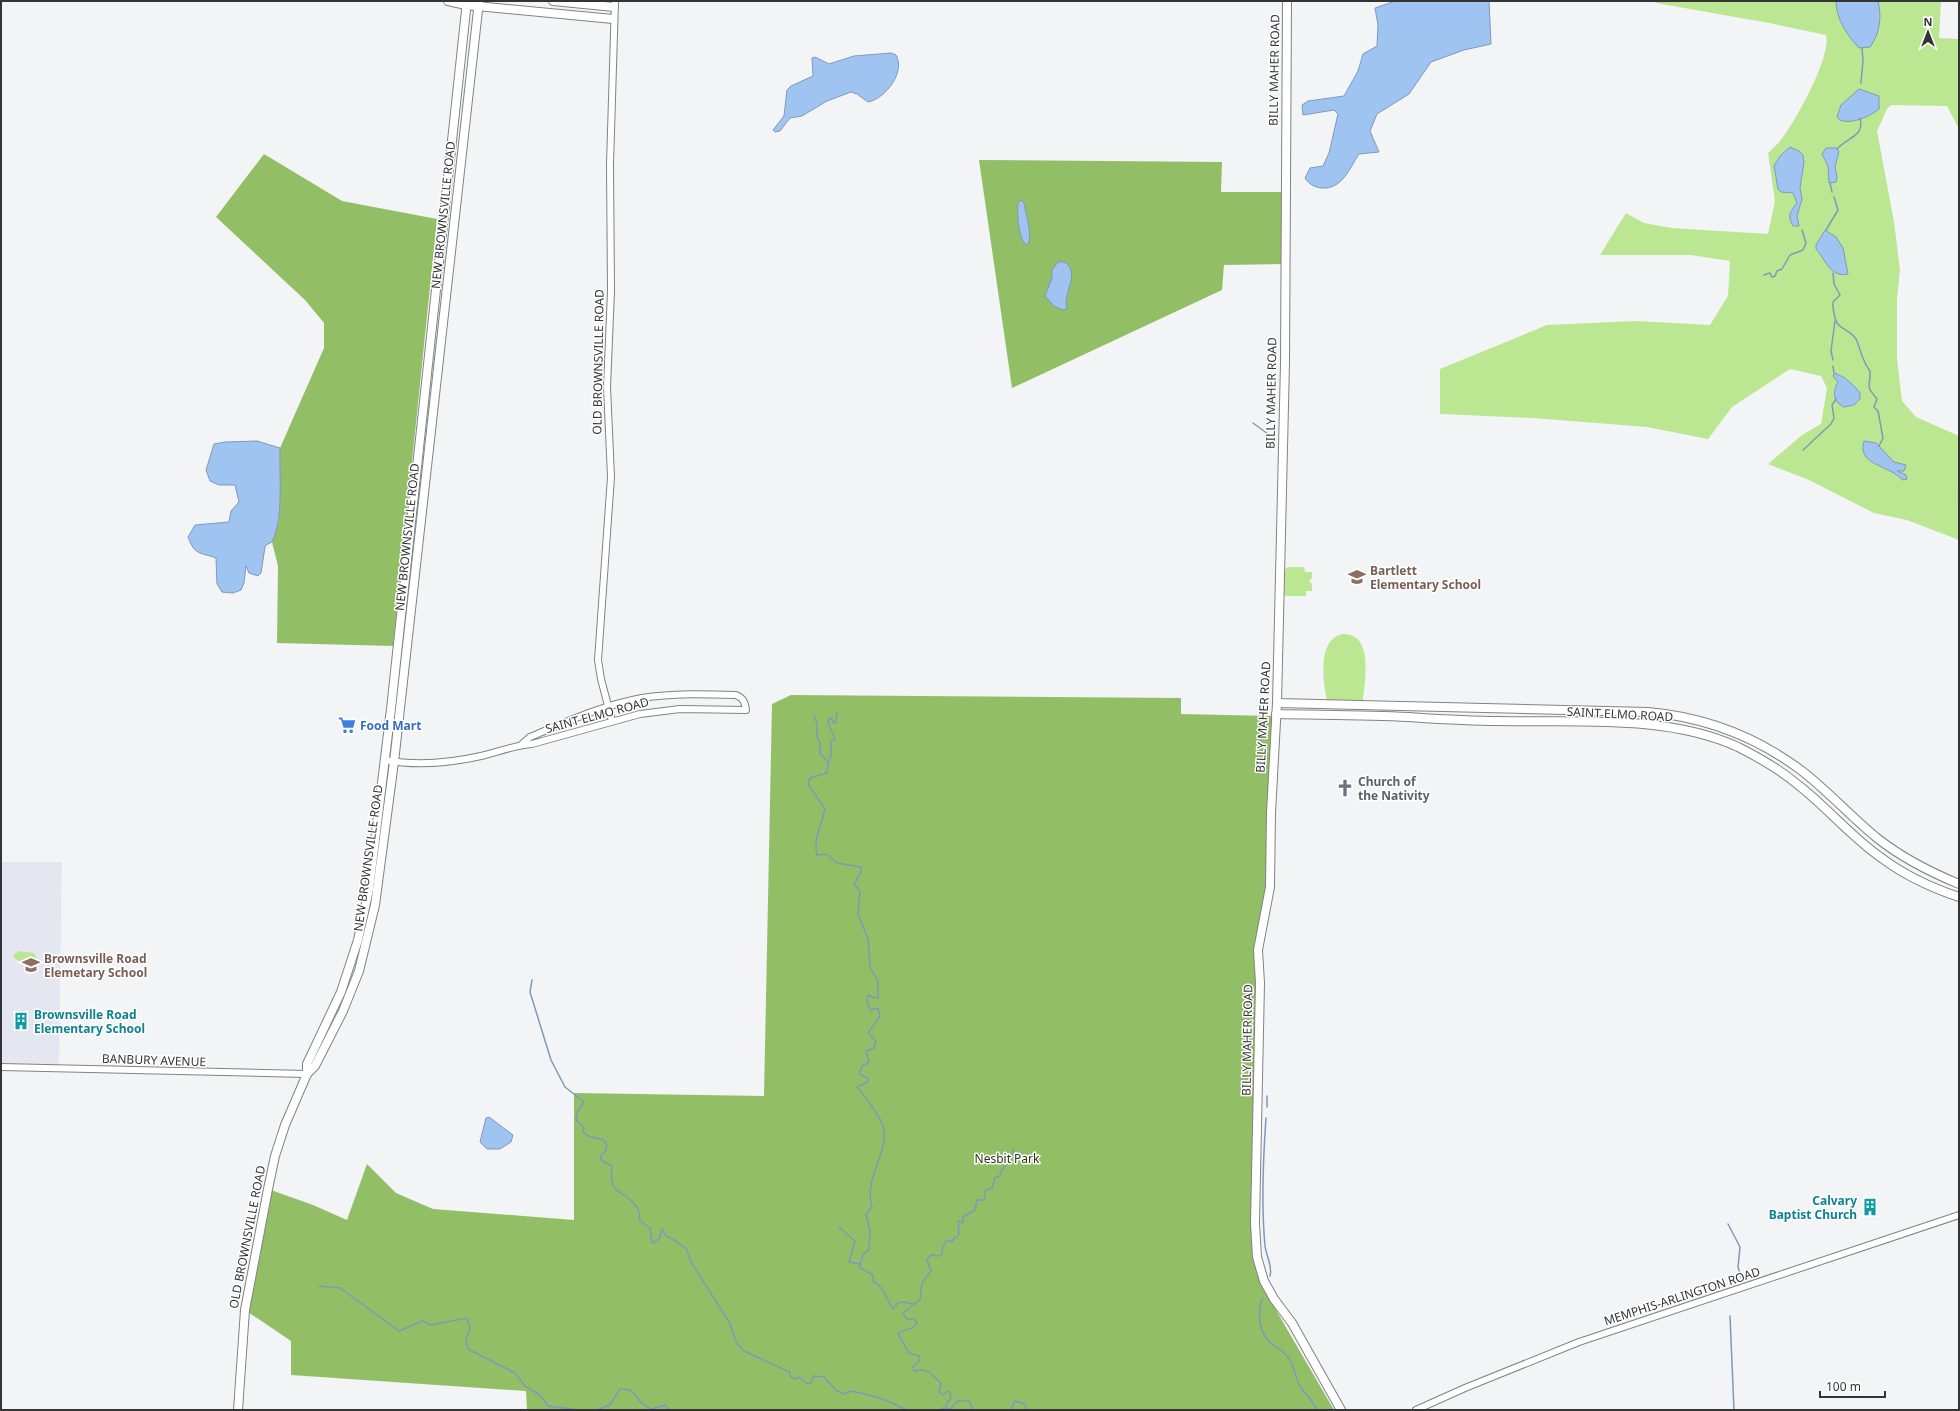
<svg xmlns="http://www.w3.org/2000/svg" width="1960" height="1411" viewBox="0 0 1960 1411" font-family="'Noto Sans',sans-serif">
<rect width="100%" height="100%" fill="#f3f4f6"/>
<path fill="#e5e7f0" d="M1,862H62L59,1068L1,1067Z"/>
<g fill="#bbe792">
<path d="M1657,1H1941L1939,38L1959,39V129L1947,106L1891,105L1887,109L1877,131L1894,222L1900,270L1897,298V359L1902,401L1916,417L1959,436V540L1907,520L1874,513L1809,480L1768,464L1802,435L1821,424L1827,388L1821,376L1790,369L1732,407L1708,439L1647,427L1533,418L1440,414V369L1547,325L1636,321L1710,325L1728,296L1730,261L1691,255H1600L1626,213L1644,223L1672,228L1768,234L1775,201L1768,153C1773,148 1779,143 1783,137C1796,120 1832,55 1826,35L1769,23L1656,3Z"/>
<path d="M1304,567L1305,572H1312V578L1309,581L1312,584V591H1306V596H1286L1282,592L1283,571L1288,567Z"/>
<path d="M1342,634C1374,632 1365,681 1363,701L1327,700C1323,681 1317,640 1342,634Z"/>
<path d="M18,951L34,953L38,960C32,966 16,962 13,956Z"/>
</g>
<g fill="#92bf66">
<path d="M264,154L342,201L437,219L393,646L277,643L278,566L272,542L279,519L280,448L324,348V323L305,300L216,217Z"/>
<path d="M979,160L1222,162L1221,192H1281V264L1224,265L1222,290L1012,388Z"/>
<path d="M791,695L1181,698V714L1277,716L1269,893L1258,945L1255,1267L1262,1286L1334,1410H527L526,1391L291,1375V1341L245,1310L268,1189L313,1205L347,1220L367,1164L396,1193L433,1209L574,1220V1093L764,1096L772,704Z"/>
</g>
<g fill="#9fc4f2" stroke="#7f99b9">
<path d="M1395,1H1489L1491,44L1464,50L1431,62L1409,94L1377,114L1370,131L1379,152L1359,154C1349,169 1342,190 1321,188C1314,187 1309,184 1305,178L1310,168L1323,166L1329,153L1338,114L1334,110L1303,115L1302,105L1308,101L1344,96L1358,71L1363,54L1377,46L1378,25L1375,8Z"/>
<path d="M1836,1H1878C1882,16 1880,34 1870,47L1859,48C1847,35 1836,19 1836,1Z"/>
<path d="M891,53L896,55C906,72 885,99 868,102L857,94L851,92L827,101L802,116L790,118L780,131L775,132L773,130L784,116L787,90L791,86L813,76L812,58L815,57L829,64L854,56Z"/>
<path d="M1859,89L1879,96V109C1870,116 1852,125 1840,120L1837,117L1841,105Z"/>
<path d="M1790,147L1799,151L1803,155L1804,162L1800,188L1802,199L1797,216L1799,226H1793C1787,215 1790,212 1797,203L1793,193L1781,192L1778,189L1774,166L1780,156Z"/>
<path d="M1826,148H1836L1839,151L1835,167L1837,177L1836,182L1829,183L1828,166L1822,154Z"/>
<path d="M1021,200L1024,203C1025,212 1034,239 1027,245C1018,240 1017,213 1018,203Z"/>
<path d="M1825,230L1836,237L1843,248L1848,274C1830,278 1826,260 1816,249V245Z"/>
<path d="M1058,262H1065C1081,275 1062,292 1067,309L1063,310L1054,306L1045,296L1052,278V270Z"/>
<path d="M1835,373L1845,378L1855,387L1860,393V399L1854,405L1844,407C1832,401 1833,392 1838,382L1833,376Z"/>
<path d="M257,441L280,448C279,476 284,517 272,542L266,545L265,547L261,573L258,576L249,573L246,566L244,583L241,590L233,593L222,592L217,584L216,558C200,552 195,556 188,537L195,525L229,522L231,511L239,502L235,485H219L210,481L206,470L214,444L225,442Z"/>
<path d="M1864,441L1876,443L1894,462L1906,465L1904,471H1897L1906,475L1907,479L1903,480C1899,477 1895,473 1890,471C1877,464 1858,460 1864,441Z"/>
<path d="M489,1117L513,1135L511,1142L500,1149H487L480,1142L486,1118Z"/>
</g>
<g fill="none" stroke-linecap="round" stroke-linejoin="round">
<g stroke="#7f99b9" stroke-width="1.5">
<path d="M1861,83L1863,60L1862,48"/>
<path d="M1837,149C1847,137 1865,137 1860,118"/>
<path d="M1830,183L1832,192"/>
<path d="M1826,230L1838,210L1834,197"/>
<path d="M1833,273L1834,284L1840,295L1833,302C1832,309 1834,312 1835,318C1838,330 1850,329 1856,339C1861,350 1862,361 1870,371C1871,388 1864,384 1877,399L1874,407L1878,411L1883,438L1879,446"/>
<path d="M1764,275L1770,273L1772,277L1775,276L1777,271L1782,269L1790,255L1803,250L1806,243L1802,230"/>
<path d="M1833,360L1831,351L1835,321"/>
<path d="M1833,366L1834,373"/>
<path d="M1253,423L1268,434"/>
<path d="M1803,450L1831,424L1834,418L1832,405L1836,399"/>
<path d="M1958,496H1959"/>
<path d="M814,715L817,724V737L820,742V753L828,762L827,773L810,778L808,784L825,809C822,824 813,839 817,855L826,854L837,863L861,867V872L854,884L860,891L858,914L868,939L870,967L878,981V998H874L868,995L867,1001L870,1010L878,1008L880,1016L868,1033L876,1041L874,1048L866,1051L869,1062L862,1066L859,1074L868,1078V1082L857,1087C864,1095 880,1116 883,1126C890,1151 863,1179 872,1207L866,1214L870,1232L869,1250L864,1253L859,1267L873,1275V1281C885,1288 886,1299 893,1309L898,1303L903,1302L914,1304L903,1313L907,1319H914L917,1322C913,1332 905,1327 898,1334L909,1353L919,1356L920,1360L913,1366L914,1371L923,1370L929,1372L941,1383L939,1392L943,1395L948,1391L950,1392L951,1398L947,1403L946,1408"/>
<path d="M828,762L831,756V742L835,739L828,723L829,719L831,718L834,723L836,722L837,713"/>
<path d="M532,980L530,992L551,1060L565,1087L584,1102L577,1112L576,1120L584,1127L583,1132L588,1136L604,1140L607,1146L605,1152L600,1156L602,1161L612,1166C608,1197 623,1188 636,1206C641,1212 639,1215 640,1221L650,1228L652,1243L659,1239L662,1229L666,1236C675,1239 678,1245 686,1248L691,1262L729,1322L737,1344L744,1351L790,1372V1376L795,1379L799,1377L806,1383H811L813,1376L824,1377L837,1391L845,1394L850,1391C869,1394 889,1400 906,1410"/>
<path d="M1267,1107V1096"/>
<path d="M1266,1118C1263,1160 1261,1203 1265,1246C1266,1255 1273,1267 1270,1276"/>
<path d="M1728,1224L1740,1247L1738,1267L1741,1277"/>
<path d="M839,1227L855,1241L849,1262L860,1264"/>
<path d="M319,1286L340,1288L399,1331L423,1321L431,1325L467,1318L470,1328L466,1339L468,1349L515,1373L525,1386L540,1395L548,1406L579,1410"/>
<path d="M1262,1299C1257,1314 1259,1335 1273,1345C1278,1348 1283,1351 1287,1356C1294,1364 1294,1373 1298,1382C1302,1393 1313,1399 1317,1410"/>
<path d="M915,1304L920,1300L922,1283L931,1271L927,1260L931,1255L939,1256L942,1254L943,1247L947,1240L952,1242L955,1237H957L959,1233L958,1221L963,1223V1217L975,1210L977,1200H984L986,1190L992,1188L995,1178L1000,1176L1001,1171L1011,1159L1014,1148"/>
<path d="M1730,1316L1734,1410"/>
<path d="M597,1410L610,1405L620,1389C636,1388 633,1396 643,1404C645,1406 649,1408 652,1409L665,1405L669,1410"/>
<path d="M940,1410L942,1408L950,1409L959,1400L970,1402L973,1410"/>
<path d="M1011,1410L1015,1401L1025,1404L1026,1409"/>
</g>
<g stroke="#818284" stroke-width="8">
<g id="minor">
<path d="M612,721L601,679L598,660L611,477L607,387L611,291L610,164L615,1"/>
<path d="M385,760C416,766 450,763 481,756C498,752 515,745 532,744L640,714L680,709L746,710C745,702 743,698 736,695C705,694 673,693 642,698C603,705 566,722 530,737L521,745"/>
<path d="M1,1067L307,1074"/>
<path d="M1416,1410L1465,1388L1579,1342L1959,1215"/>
</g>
</g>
<g stroke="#818284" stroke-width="10">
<g id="major">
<path d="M448,1L466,5L613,19"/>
<path d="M553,1L614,7"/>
<path d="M1287,1L1285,363L1277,703L1271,813L1270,887L1258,950L1260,983L1255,1223L1257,1257L1264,1281L1274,1299L1292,1323L1341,1410"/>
<path d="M1277,703L1648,712C1705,717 1757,737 1802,771C1828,791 1851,817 1877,838C1901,857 1930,872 1959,884"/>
<path d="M1276,714C1321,715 1365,715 1409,717C1439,719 1468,721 1498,721C1574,723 1667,714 1738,747C1758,757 1779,769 1797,784C1827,807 1852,838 1883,859C1906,876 1932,888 1959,897"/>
<path d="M307,1074L315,1066L343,1011L359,971L375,905L394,762L479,1"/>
<path d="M238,1410L245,1310L268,1189L275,1156L285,1125L307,1074V1064L341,992L358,940L369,889L391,709L467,1"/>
</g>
</g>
<use href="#minor" stroke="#fff" stroke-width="6"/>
<use href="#major" stroke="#fff" stroke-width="8"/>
</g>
<defs>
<g id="school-bare" transform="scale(1.38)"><path d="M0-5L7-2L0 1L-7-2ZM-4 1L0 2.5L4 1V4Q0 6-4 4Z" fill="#8d6e63" stroke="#fff" stroke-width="2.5" paint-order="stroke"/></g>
<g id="supermarket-bare" transform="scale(1.38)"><path d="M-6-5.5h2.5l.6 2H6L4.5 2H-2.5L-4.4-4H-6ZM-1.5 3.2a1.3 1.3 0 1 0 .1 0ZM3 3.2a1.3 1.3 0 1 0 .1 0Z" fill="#3f7fe0" stroke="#fff" stroke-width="2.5" paint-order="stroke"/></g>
<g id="church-bare" transform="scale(1.38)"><path d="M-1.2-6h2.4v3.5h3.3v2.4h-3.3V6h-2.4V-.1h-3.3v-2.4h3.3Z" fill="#6b7280" stroke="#fff" stroke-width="2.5" paint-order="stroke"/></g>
<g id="building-bare" transform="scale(1.38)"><path d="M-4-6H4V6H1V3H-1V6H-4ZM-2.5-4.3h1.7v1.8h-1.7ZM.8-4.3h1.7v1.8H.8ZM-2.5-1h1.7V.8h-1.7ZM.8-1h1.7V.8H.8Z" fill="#0f9aa8" stroke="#fff" stroke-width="2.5" paint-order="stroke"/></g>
</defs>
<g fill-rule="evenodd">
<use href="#school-bare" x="1357" y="577"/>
<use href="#supermarket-bare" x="347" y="725"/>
<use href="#church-bare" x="1345" y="788"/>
<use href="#school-bare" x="31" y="965"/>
<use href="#building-bare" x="21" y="1021"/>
<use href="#building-bare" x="1870" y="1207"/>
</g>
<g text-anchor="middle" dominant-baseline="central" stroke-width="3" stroke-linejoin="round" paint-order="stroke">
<g font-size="12" fill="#343435" stroke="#fff">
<text transform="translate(1274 70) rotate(-89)">BILLY MAHER ROAD</text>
<text transform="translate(443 215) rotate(-84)">NEW BROWNSVILLE ROAD</text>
<text transform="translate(598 362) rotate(-89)">OLD BROWNSVILLE ROAD</text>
<text transform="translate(1271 393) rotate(-89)">BILLY MAHER ROAD</text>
<text transform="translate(407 537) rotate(-84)">NEW BROWNSVILLE ROAD</text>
<text transform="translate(1620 714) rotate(3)">SAINT ELMO ROAD</text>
<text transform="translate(597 715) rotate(-15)">SAINT ELMO ROAD</text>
<text transform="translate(1263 717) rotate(-87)">BILLY MAHER ROAD</text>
<text transform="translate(368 858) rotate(-82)">NEW BROWNSVILLE ROAD</text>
<text transform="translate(1247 1040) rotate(-89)">BILLY MAHER ROAD</text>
<text transform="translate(154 1060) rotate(2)">BANBURY AVENUE</text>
<text transform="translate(247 1237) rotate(-79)">OLD BROWNSVILLE ROAD</text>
<text transform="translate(1682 1296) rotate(-18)">MEMPHIS-ARLINGTON ROAD</text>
</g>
<g font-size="12" font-weight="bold" fill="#785e54" stroke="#fff" text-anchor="start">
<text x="1370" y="570">Bartlett<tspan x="1370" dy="14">Elementary School</tspan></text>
<text x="44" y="958">Brownsville Road<tspan x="44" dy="14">Elemetary School</tspan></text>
</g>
<g font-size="12" font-weight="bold" fill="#366cbe" stroke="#fff" text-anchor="start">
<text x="360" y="725">Food Mart</text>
</g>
<g font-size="12" font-weight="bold" fill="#5b616d" stroke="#fff" text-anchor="start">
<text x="1358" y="781">Church of<tspan x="1358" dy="14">the Nativity</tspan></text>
</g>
<g font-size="12" font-weight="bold" fill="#0d838f" stroke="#fff" text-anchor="start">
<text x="34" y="1014">Brownsville Road<tspan x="34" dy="14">Elementary School</tspan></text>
<text x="1857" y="1200" text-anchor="end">Calvary<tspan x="1857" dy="14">Baptist Church</tspan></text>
</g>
<g font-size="12" fill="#263713" stroke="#fff">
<text x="1007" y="1158">Nesbit Park</text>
</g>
</g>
<rect width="1960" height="1411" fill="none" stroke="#343435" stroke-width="4"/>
<g transform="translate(1928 32)" stroke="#ffffff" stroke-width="3" paint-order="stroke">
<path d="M0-3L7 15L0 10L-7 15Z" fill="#343435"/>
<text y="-6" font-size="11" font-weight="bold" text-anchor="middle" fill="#343435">N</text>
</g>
<path d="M1820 1391v6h65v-6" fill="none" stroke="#343435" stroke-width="2"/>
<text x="1826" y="1391" font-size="12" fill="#343435" stroke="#ffffff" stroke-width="3" paint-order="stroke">100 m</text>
</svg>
